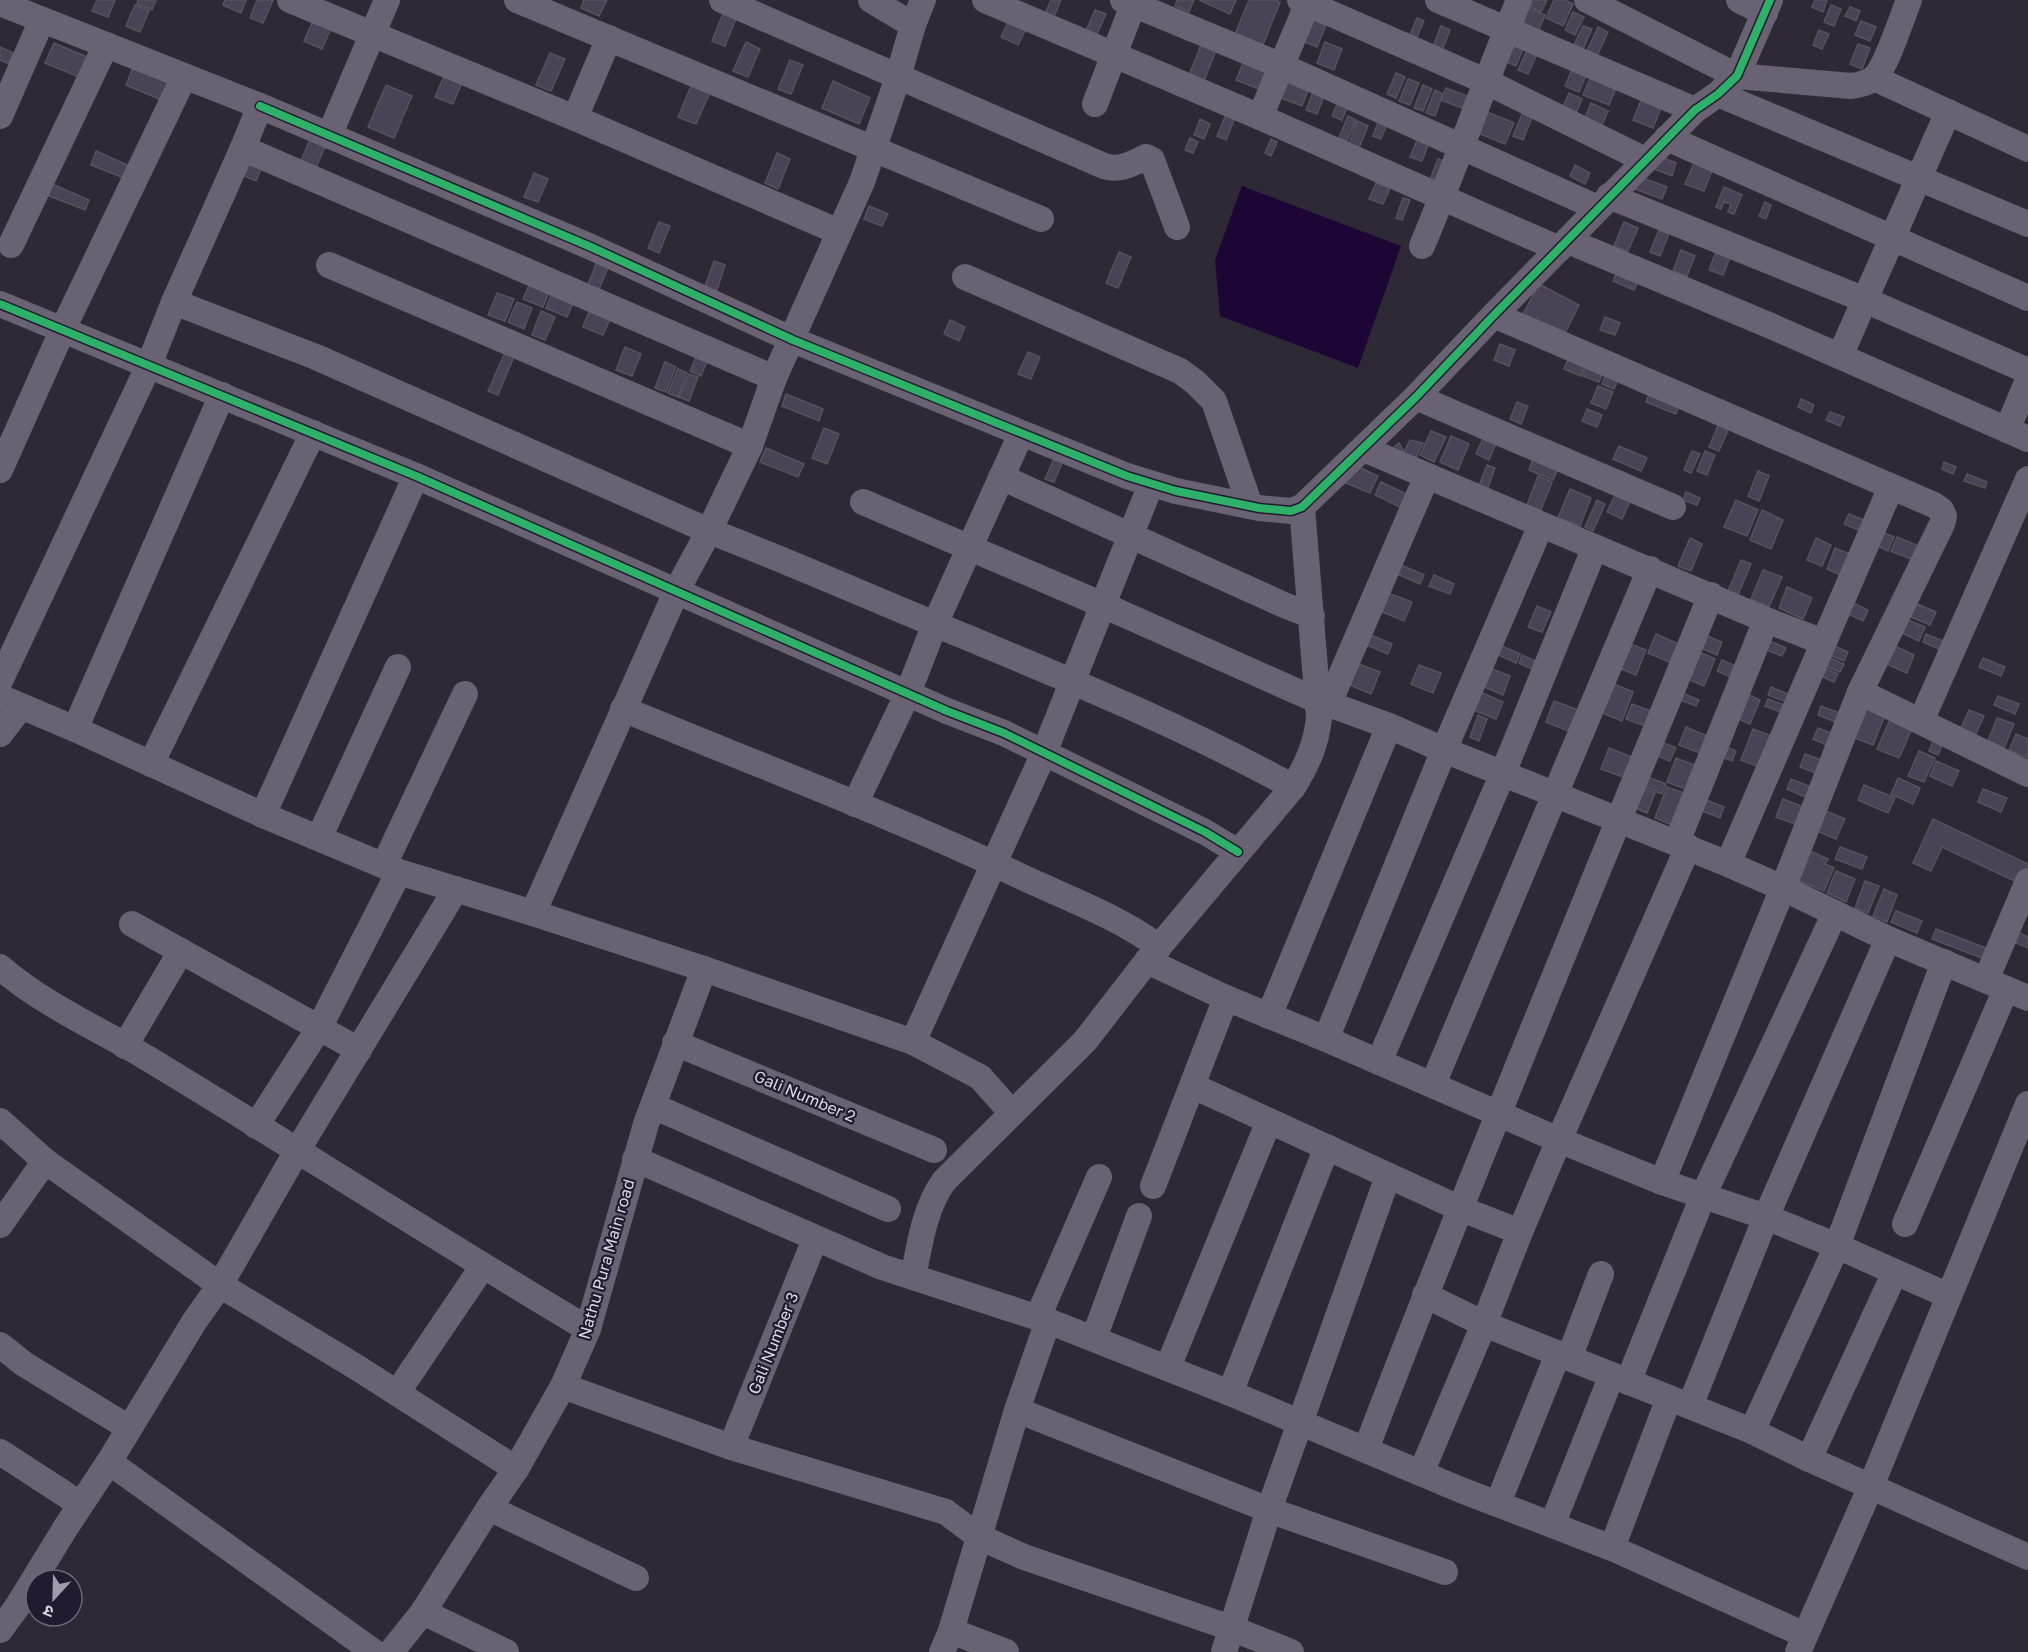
<svg xmlns="http://www.w3.org/2000/svg" width="2028" height="1652" viewBox="0 0 2028 1652" font-family="'Golos Text','Noto Sans Devanagari',sans-serif">
<rect width="100%" height="100%" fill="#2d2a35"/>
<path fill="#1d0536" d="M1242,186L1401,246L1358,368L1220,316L1215,260Z"/>
<g fill="#4a4255" stroke="#55525b" stroke-width="1.5">
<path d="M97,0H115L108,17L92,11Z"/>
<path d="M138,0H156L152,10L137,4Z"/>
<path d="M225,0H246L241,13L223,5Z"/>
<path d="M257,0H273L263,23L250,18Z"/>
<path d="M584,0H607L599,16L581,8Z"/>
<path d="M1051,0H1061L1053,19L1044,16Z"/>
<path d="M1177,0H1194L1189,12L1175,6Z"/>
<path d="M1199,0H1236L1230,14Z"/>
<path d="M1249,0H1276L1280,2L1261,50L1233,39Z"/>
<path d="M1532,0H1547L1541,12L1529,6Z"/>
<path d="M1554,0H1565L1573,4L1563,26L1546,18Z"/>
<path d="M1815,0H1827L1823,12L1812,7Z"/>
<path d="M135,5L149,11L140,32L126,26Z"/>
<path d="M1831,5L1841,9L1834,26L1824,22Z"/>
<path d="M1523,6L1545,15L1536,37L1514,28Z"/>
<path d="M1850,7L1860,11L1856,21L1845,16Z"/>
<path d="M1095,10L1106,14L1096,36L1086,31Z"/>
<path d="M724,11L737,16L725,46L712,41Z"/>
<path d="M1013,12L1030,20L1018,45L1001,37Z"/>
<path d="M1573,12L1584,17L1575,35L1565,30Z"/>
<path d="M315,16L333,24L322,49L304,41Z"/>
<path d="M1417,18L1424,21L1415,42L1408,39Z"/>
<path d="M1313,20L1326,25L1317,47L1305,42Z"/>
<path d="M1861,21L1876,27L1870,41L1855,35Z"/>
<path d="M1441,26L1450,30L1441,53L1432,49Z"/>
<path d="M1583,26L1592,29L1583,49L1574,45Z"/>
<path d="M1598,27L1608,32L1597,56L1587,51Z"/>
<path d="M1819,30L1829,34L1822,49L1813,45Z"/>
<path d="M1515,37L1526,42L1516,66L1504,61Z"/>
<path d="M746,42L760,49L748,77L733,71Z"/>
<path d="M1325,42L1342,49L1334,70L1317,63Z"/>
<path d="M54,43L87,57L79,77L45,63Z"/>
<path d="M1858,44L1870,48L1862,69L1850,64Z"/>
<path d="M1201,45L1216,50L1204,81L1189,75Z"/>
<path d="M0,47L13,53L9,64L0,60Z"/>
<path d="M1528,48L1538,52L1528,74L1518,70Z"/>
<path d="M550,53L565,59L551,91L536,85Z"/>
<path d="M1245,58L1273,70L1264,91L1236,80Z"/>
<path d="M790,60L803,65L791,94L778,89Z"/>
<path d="M135,62L173,78L164,101L126,85Z"/>
<path d="M448,67L465,75L453,104L435,97Z"/>
<path d="M1573,67L1587,73L1579,92L1565,86Z"/>
<path d="M1285,73L1311,83L1302,106L1276,96Z"/>
<path d="M1396,73L1405,77L1396,98L1387,94Z"/>
<path d="M1591,76L1617,86L1609,105L1583,95Z"/>
<path d="M1408,79L1419,83L1410,105L1399,101Z"/>
<path d="M833,81L870,98L859,124L822,108Z"/>
<path d="M692,84L710,92L696,124L678,117Z"/>
<path d="M386,85L412,96L394,138L368,127Z"/>
<path d="M1423,85L1432,89L1423,111L1414,108Z"/>
<path d="M1315,87L1326,91L1317,114L1306,110Z"/>
<path d="M1446,88L1467,96L1462,108L1441,100Z"/>
<path d="M1435,90L1443,94L1435,116L1426,113Z"/>
<path d="M1569,93L1582,99L1574,119L1560,113Z"/>
<path d="M1340,97L1350,101L1342,120L1332,116Z"/>
<path d="M1641,100L1661,108L1653,128L1633,120Z"/>
<path d="M1591,103L1608,111L1599,132L1582,125Z"/>
<path d="M1482,110L1514,123L1505,144L1473,131Z"/>
<path d="M1226,114L1235,118L1226,140L1217,136Z"/>
<path d="M1522,114L1532,118L1523,140L1513,136Z"/>
<path d="M1348,116L1356,120L1347,141L1339,138Z"/>
<path d="M1200,119L1210,124L1204,139L1194,135Z"/>
<path d="M1379,120L1387,124L1381,139L1373,136Z"/>
<path d="M1357,121L1368,126L1359,148L1349,144Z"/>
<path d="M1420,133L1431,137L1422,161L1410,157Z"/>
<path d="M311,137L326,144L313,175L298,168Z"/>
<path d="M1190,138L1198,142L1193,153L1185,150Z"/>
<path d="M1271,139L1277,142L1271,156L1265,153Z"/>
<path d="M96,151L130,166L124,178L91,165Z"/>
<path d="M777,153L790,159L778,189L765,183Z"/>
<path d="M242,155L263,164L256,181L235,172Z"/>
<path d="M1659,156L1676,163L1672,176L1654,169Z"/>
<path d="M1438,159L1448,163L1439,186L1429,182Z"/>
<path d="M1695,161L1713,168L1704,191L1685,184Z"/>
<path d="M1575,165L1590,173L1585,184L1570,176Z"/>
<path d="M534,173L548,179L538,202L524,197Z"/>
<path d="M1637,176L1667,187L1662,199L1632,188Z"/>
<path d="M1376,183L1390,188L1383,204L1369,199Z"/>
<path d="M52,184L89,200L85,210L47,195Z"/>
<path d="M1724,187L1742,195L1734,214L1728,212L1731,204L1724,202L1721,209L1716,207Z"/>
<path d="M1403,198L1410,200L1402,220L1396,218Z"/>
<path d="M1765,202L1771,205L1766,219L1759,216Z"/>
<path d="M869,206L888,214L882,226L864,219Z"/>
<path d="M659,222L670,226L659,253L648,248Z"/>
<path d="M1624,222L1638,228L1628,251L1614,246Z"/>
<path d="M1659,230L1669,234L1660,256L1650,252Z"/>
<path d="M1717,249L1731,255L1723,275L1709,270Z"/>
<path d="M1681,250L1695,256L1687,276L1673,271Z"/>
<path d="M1119,252L1131,257L1118,288L1106,283Z"/>
<path d="M599,256L611,260L597,294L586,290Z"/>
<path d="M714,261L725,265L716,293L704,289Z"/>
<path d="M1618,270L1639,279L1634,290L1613,281Z"/>
<path d="M532,278L551,287L543,307L523,299Z"/>
<path d="M1539,284L1579,305L1563,337L1522,316Z"/>
<path d="M554,289L575,298L567,317L546,308Z"/>
<path d="M497,293L514,299L505,321L488,315Z"/>
<path d="M517,302L532,308L524,329L508,322Z"/>
<path d="M592,304L613,312L603,335L583,327Z"/>
<path d="M541,311L555,317L545,340L532,335Z"/>
<path d="M1605,317L1620,323L1615,335L1600,330Z"/>
<path d="M950,320L965,327L959,341L944,334Z"/>
<path d="M1500,344L1515,350L1509,366L1494,360Z"/>
<path d="M625,347L641,354L632,376L616,370Z"/>
<path d="M506,350L515,354L498,395L488,391Z"/>
<path d="M699,350L710,354L701,376L690,371Z"/>
<path d="M1028,352L1040,357L1031,379L1018,374Z"/>
<path d="M1570,354L1587,361L1581,376L1564,369Z"/>
<path d="M665,362L676,367L666,392L655,388Z"/>
<path d="M1588,362L1604,369L1599,382L1583,376Z"/>
<path d="M678,369L687,373L678,397L668,393Z"/>
<path d="M1608,370L1620,374L1614,389L1602,384Z"/>
<path d="M689,374L698,377L689,401L679,397Z"/>
<path d="M1598,386L1613,392L1606,409L1591,403Z"/>
<path d="M1652,386L1682,397L1676,414L1646,402Z"/>
<path d="M786,394L823,409L819,421L782,406Z"/>
<path d="M1801,399L1814,405L1811,413L1798,407Z"/>
<path d="M1517,402L1528,406L1521,424L1510,419Z"/>
<path d="M1587,409L1602,415L1597,427L1582,421Z"/>
<path d="M1830,412L1844,417L1840,426L1826,420Z"/>
<path d="M1721,418L1731,423L1719,451L1709,447Z"/>
<path d="M824,428L839,434L827,464L812,458Z"/>
<path d="M1431,431L1446,437L1434,462L1420,455Z"/>
<path d="M1486,432L1498,438L1489,460L1476,454Z"/>
<path d="M1451,436L1469,444L1458,470L1440,462Z"/>
<path d="M1410,440L1423,443L1412,466L1387,453L1399,443L1404,452Z"/>
<path d="M1619,446L1647,458L1641,471L1613,459Z"/>
<path d="M766,448L804,464L798,477L760,462Z"/>
<path d="M1692,451L1700,454L1691,473L1684,470Z"/>
<path d="M1705,451L1715,455L1707,475L1697,471Z"/>
<path d="M1056,454L1064,458L1054,482L1045,479Z"/>
<path d="M1534,456L1559,466L1553,480L1529,470Z"/>
<path d="M1944,462L1956,467L1953,474L1942,469Z"/>
<path d="M1352,464L1378,476L1370,493L1344,482Z"/>
<path d="M1487,465L1495,468L1485,496L1476,493Z"/>
<path d="M1758,471L1769,476L1759,501L1748,496Z"/>
<path d="M1967,474L1987,482L1985,488L1964,481Z"/>
<path d="M1538,476L1552,482L1541,510L1527,505Z"/>
<path d="M1381,482L1411,496L1404,509L1375,495Z"/>
<path d="M1570,489L1591,498L1580,526L1558,518Z"/>
<path d="M1618,489L1633,495L1622,519L1607,512Z"/>
<path d="M1686,492L1700,498L1697,505L1683,500Z"/>
<path d="M1597,500L1605,504L1593,531L1585,527Z"/>
<path d="M1736,500L1758,510L1747,536L1724,527Z"/>
<path d="M1762,510L1783,520L1771,549L1750,540Z"/>
<path d="M1849,514L1871,523L1866,533L1844,524Z"/>
<path d="M1877,530L1894,537L1888,551L1871,543Z"/>
<path d="M1897,537L1921,547L1916,561L1891,551Z"/>
<path d="M1690,538L1702,544L1691,571L1678,566Z"/>
<path d="M1816,538L1831,545L1822,566L1807,560Z"/>
<path d="M1835,548L1857,557L1848,578L1827,569Z"/>
<path d="M1741,560L1751,564L1738,595L1728,591Z"/>
<path d="M1399,564L1424,575L1420,584L1395,573Z"/>
<path d="M1763,570L1782,577L1769,607L1751,599Z"/>
<path d="M1434,575L1454,584L1450,594L1429,586Z"/>
<path d="M1787,587L1812,598L1803,619L1779,608Z"/>
<path d="M1385,592L1412,602L1404,621L1378,610Z"/>
<path d="M1849,601L1868,610L1863,621L1844,612Z"/>
<path d="M1910,601L1936,612L1930,625L1904,614Z"/>
<path d="M1537,606L1551,612L1542,632L1528,627Z"/>
<path d="M1903,618L1925,627L1919,641L1898,631Z"/>
<path d="M1656,634L1683,646L1676,665L1648,653Z"/>
<path d="M1702,634L1722,642L1717,655L1696,646Z"/>
<path d="M1926,634L1950,644L1946,652L1923,642Z"/>
<path d="M1371,635L1392,644L1388,654L1367,645Z"/>
<path d="M1765,639L1786,648L1782,656L1762,648Z"/>
<path d="M1621,640L1646,650L1636,675L1612,665Z"/>
<path d="M1827,643L1848,652L1844,661L1823,652Z"/>
<path d="M1497,644L1520,654L1516,663L1494,653Z"/>
<path d="M1890,644L1914,655L1907,673L1882,662Z"/>
<path d="M1692,649L1715,659L1704,686L1680,676Z"/>
<path d="M1522,655L1542,664L1538,672L1519,663Z"/>
<path d="M1826,656L1844,664L1840,672L1822,665Z"/>
<path d="M1983,658L2005,667L2001,676L1979,667Z"/>
<path d="M1722,660L1742,669L1737,680L1717,671Z"/>
<path d="M1356,663L1380,672L1371,694L1348,684Z"/>
<path d="M1419,665L1441,673L1433,693L1411,684Z"/>
<path d="M1487,667L1510,676L1503,695L1480,685Z"/>
<path d="M1826,669L1838,674L1834,682L1823,677Z"/>
<path d="M1612,683L1633,692L1622,721L1600,712Z"/>
<path d="M1771,687L1795,697L1792,704L1768,695Z"/>
<path d="M1675,690L1699,700L1696,706L1673,697Z"/>
<path d="M1478,691L1503,702L1496,719L1471,709Z"/>
<path d="M1743,692L1760,700L1750,724L1732,716Z"/>
<path d="M1998,696L2019,704L2015,714L1994,705Z"/>
<path d="M1768,699L1789,707L1786,714L1765,706Z"/>
<path d="M1554,701L1578,710L1569,731L1546,722Z"/>
<path d="M1864,703L1886,713L1873,745L1850,736Z"/>
<path d="M1632,704L1651,711L1645,726L1626,719Z"/>
<path d="M1821,706L1845,715L1841,724L1818,715Z"/>
<path d="M1969,710L1984,716L1975,736L1960,730Z"/>
<path d="M1478,715L1487,719L1479,741L1470,737Z"/>
<path d="M1892,715L1914,724L1899,758L1877,749Z"/>
<path d="M1997,718L2014,724L2004,748L1988,741Z"/>
<path d="M1686,727L1707,736L1700,753L1679,745Z"/>
<path d="M1818,728L1836,735L1831,747L1813,739Z"/>
<path d="M1753,729L1774,737L1762,768L1741,760Z"/>
<path d="M2016,734L2028,739V758L2009,750Z"/>
<path d="M1935,736L1944,740L1938,755L1929,751Z"/>
<path d="M1654,739L1676,748L1670,761L1648,752Z"/>
<path d="M1717,743L1736,751L1732,761L1713,753Z"/>
<path d="M1609,748L1634,758L1626,778L1601,769Z"/>
<path d="M1919,751L1935,758L1924,782L1908,776Z"/>
<path d="M1805,754L1827,762L1821,775L1800,767Z"/>
<path d="M1676,758L1697,766L1688,790L1667,782Z"/>
<path d="M1936,761L1959,771L1952,786L1930,776Z"/>
<path d="M1640,774L1666,784L1662,794L1637,784Z"/>
<path d="M1898,778L1920,788L1913,804L1891,794Z"/>
<path d="M1791,779L1816,789L1812,800L1787,789Z"/>
<path d="M1864,785L1895,798L1888,813L1858,800Z"/>
<path d="M1667,787L1684,793L1672,825L1655,818Z"/>
<path d="M1642,789L1655,793L1647,813L1635,808Z"/>
<path d="M1983,789L2007,798L2001,812L1978,802Z"/>
<path d="M1783,799L1809,809L1803,827L1776,817Z"/>
<path d="M1706,800L1724,807L1720,818L1702,811Z"/>
<path d="M1816,807L1845,819L1836,839L1807,827Z"/>
<path d="M1933,819L2028,864V868L2021,884L1942,847L1931,871L1913,863Z"/>
<path d="M1840,847L1867,857L1862,869L1835,859Z"/>
<path d="M1806,849L1828,859L1825,864L1834,868L1824,891L1793,878Z"/>
<path d="M1836,871L1855,879L1846,902L1827,893Z"/>
<path d="M1865,881L1879,886L1868,913L1855,908Z"/>
<path d="M1884,889L1897,895L1887,922L1873,916Z"/>
<path d="M1896,911L1922,921L1917,933L1891,922Z"/>
<path d="M1936,929L1991,950L1987,960L1932,939Z"/>
<path d="M2012,929L2028,937V948L2007,939Z"/>
</g>
<g fill="none" stroke-linecap="round" stroke-linejoin="round">
<g stroke="#686273" stroke-width="26">
<path d="M290,0L575,118L839,232"/>
<path d="M517,0L1041,219"/>
<path d="M722,0L1104,166C1120,171 1131,164 1146,157L1152,160L1177,227"/>
<path d="M871,0L913,25"/>
<path d="M985,0L1260,117L1559,249"/>
<path d="M1123,0L1282,66L1598,208"/>
<path d="M1300,0L1485,81L1645,160"/>
<path d="M1438,0L1695,110"/>
<path d="M1587,0L1737,76L1851,86C1859,85 1868,83 1874,78C1886,68 1902,17 1909,0"/>
<path d="M1739,0L1765,13"/>
<path d="M0,3L260,106L242,150"/>
<path d="M1874,78L2028,149"/>
<path d="M1718,94L2028,224"/>
<path d="M1095,104L1135,0"/>
<path d="M260,106L591,247L793,340L1127,476L1176,491L1259,508L1291,511L1302,507L1416,397L1494,315L1695,110L1718,94L1737,76L1770,0"/>
<path d="M0,116L42,20"/>
<path d="M1260,117L1309,0"/>
<path d="M575,118L609,38"/>
<path d="M329,136L387,0"/>
<path d="M1667,138L2028,298"/>
<path d="M1609,196L1865,300L2028,371"/>
<path d="M1568,241L1771,326L2028,439"/>
<path d="M11,245L106,45"/>
<path d="M1422,246C1456,165 1485,81 1519,0"/>
<path d="M329,265L750,446"/>
<path d="M965,277L1180,371L1195,382L1214,401L1250,506"/>
<path d="M174,302L316,357L709,531C786,560 861,594 937,625C1057,675 1179,724 1293,787"/>
<path d="M0,304L416,476L947,711L1004,733L1205,832L1238,852"/>
<path d="M1494,315L1934,505L1941,510L1944,516L1942,524L1860,692"/>
<path d="M1840,356L1948,112"/>
<path d="M1416,397L1673,507"/>
<path d="M2007,430L2028,380"/>
<path d="M1364,449L1766,620L1677,842"/>
<path d="M0,470L63,329L184,77"/>
<path d="M1001,477L1284,605L1312,616"/>
<path d="M863,502L1103,605L1307,696L1389,726L1444,750L1728,864L1783,888L1888,939L2028,998"/>
<path d="M1766,620L1818,640L1826,637L1891,487"/>
<path d="M0,681L149,365L174,302L242,150L249,151L774,378"/>
<path d="M0,697L75,729L263,815L399,872L533,913L704,969L913,1042L980,1077L1012,1113"/>
<path d="M1329,703L1427,476"/>
<path d="M623,709C756,764 891,815 1022,877C1067,898 1119,917 1159,947"/>
<path d="M1921,721L2028,479"/>
<path d="M75,729L222,395"/>
<path d="M0,734L17,712L25,708"/>
<path d="M151,764L313,433"/>
<path d="M855,804L908,693L935,624L1021,434"/>
<path d="M263,815L416,476"/>
<path d="M319,838L398,667"/>
<path d="M1688,847L1559,1140L1520,1232L1484,1324L1752,1431L1809,1459L2028,1557"/>
<path d="M1728,864L1826,637"/>
<path d="M384,865L465,694"/>
<path d="M533,913L677,590L709,531L750,446L774,378L862,182L898,77L913,25L923,0"/>
<path d="M132,924L359,1050"/>
<path d="M1147,961L1226,998L1326,1039L1559,1140L1662,1182L1766,1217L1837,1246L1949,1296"/>
<path d="M0,967C37,999 80,1020 123,1044C146,1057 170,1072 193,1086C325,1167 455,1250 588,1329"/>
<path d="M1986,980L2028,881"/>
<path d="M1269,1016L1389,726"/>
<path d="M1326,1039L1444,750L1541,525"/>
<path d="M913,1042L1044,753L1151,484"/>
<path d="M675,1043L934,1150"/>
<path d="M125,1046L181,951"/>
<path d="M1379,1062L1503,773L1595,547"/>
<path d="M1433,1084L1650,569"/>
<path d="M1193,1086L1459,1208L1520,1232"/>
<path d="M653,1106L888,1209"/>
<path d="M0,1121L45,1161L220,1285L353,1365L516,1469"/>
<path d="M256,1126L319,1028L399,872"/>
<path d="M635,1159L882,1267L1048,1321L1230,1393L1461,1490L1612,1548L1805,1635"/>
<path d="M1662,1182L1783,888L1860,692L2028,774"/>
<path d="M1153,1186L1226,998"/>
<path d="M1905,1224L2006,989"/>
<path d="M0,1225L45,1161"/>
<path d="M913,1277C920,1244 924,1209 944,1181L1085,1041L1147,961L1293,787C1307,765 1316,745 1319,718L1302,507"/>
<path d="M1038,1317L1099,1177"/>
<path d="M1094,1338L1139,1216"/>
<path d="M0,1345L24,1364L129,1428"/>
<path d="M1569,1358L1601,1274"/>
<path d="M1168,1367L1269,1121"/>
<path d="M1628,1382L1703,1196L1835,913"/>
<path d="M563,1386L731,1447L946,1512L979,1537L1024,1557L1231,1628L1291,1652"/>
<path d="M397,1393L483,1266"/>
<path d="M1230,1393L1327,1147"/>
<path d="M1690,1406L1766,1217L1888,939"/>
<path d="M1017,1410L1269,1510L1445,1572"/>
<path d="M1752,1431L1837,1246L1944,962"/>
<path d="M731,1447L815,1239"/>
<path d="M1366,1449C1476,1162 1595,879 1711,595"/>
<path d="M0,1452L80,1504"/>
<path d="M1809,1459L1895,1272"/>
<path d="M109,1462L374,1652"/>
<path d="M1421,1473L1484,1324L1425,1295"/>
<path d="M1498,1503L1558,1354"/>
<path d="M489,1508L636,1578"/>
<path d="M1552,1525L1612,1375"/>
<path d="M1612,1548L1669,1398"/>
<path d="M423,1612L506,1652"/>
<path d="M0,1630L17,1607L66,1527L109,1462L194,1322L220,1285L297,1151L456,889"/>
<path d="M951,1631L1006,1652"/>
<path d="M391,1652L423,1612L489,1508L516,1469L563,1386L588,1329L646,1124L704,969"/>
<path d="M942,1652L951,1631L1017,1410L1048,1321"/>
<path d="M1224,1652L1269,1510L1388,1176"/>
<path d="M1798,1652L1871,1486L2028,1104"/>
</g>
<g stroke="#221b2f" stroke-width="11">
<g id="cycleway">
<path d="M260,106L591,247L793,340L1127,476L1176,491L1259,508L1291,511L1302,507L1416,397L1494,315L1695,110L1718,94L1737,76L1770,0"/>
<path d="M0,304L416,476L947,711L1004,733L1205,832L1238,852"/>
</g>
</g>
<use href="#cycleway" stroke="#2db169" stroke-width="8"/>
</g>
<g text-anchor="middle" dominant-baseline="central" stroke-width="4.5" stroke-linejoin="round" paint-order="stroke">
<g font-size="16" fill="#ddd8e6" stroke="#221b2f">
<text transform="translate(805 1096) rotate(23)">Gali Number 2</text>
<text transform="translate(606 1259) rotate(-74)">Nathu Pura Main road</text>
<text transform="translate(773 1343) rotate(-68)">Gali Number 3</text>
</g>
</g>
<g transform="translate(54 1598) rotate(202)"><circle r="28" fill="#221b2f" stroke="#6d6778" stroke-width="1.5"/>
<path d="M0-4.5L10 22L0 15L-10 22Z" fill="#9f9ba8"/>
<text y="-9" font-size="16" font-weight="bold" text-anchor="middle" fill="#ddd8e6">उ</text>
</g>
</svg>
